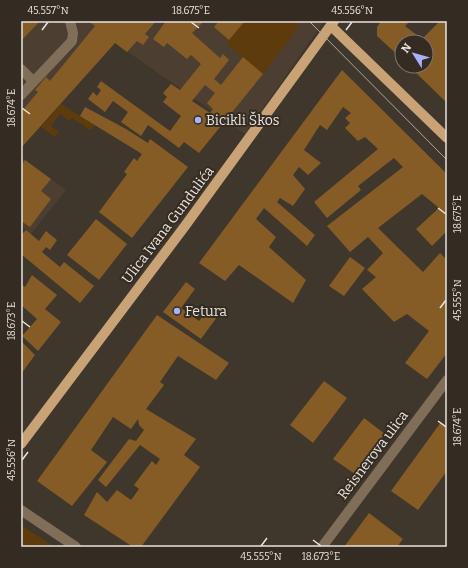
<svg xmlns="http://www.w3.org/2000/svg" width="468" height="568" viewBox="0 0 468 568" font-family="Bitter,serif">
<rect width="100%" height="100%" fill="#3f362c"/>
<g fill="#4c3f31">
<path d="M21,21H324L245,134L115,43L21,148Z"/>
<path d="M21,157L66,190L31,234L21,226Z"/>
</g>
<g fill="#5d3b0d">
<path d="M245,21H269L271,23L273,21H294L297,24L298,28L263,74L226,43Z"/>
<path d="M61,104L95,125L90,130L72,118L69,121L60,114L51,126L59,132L55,137L41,127Z"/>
<path d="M21,525L54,547H21Z"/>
</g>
<g fill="#855c26" fill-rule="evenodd">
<path d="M21,21H40L21,41Z"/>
<path d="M88,21H156L145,34L149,37L143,45L137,41L127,52L115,43L21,148V125L23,123L21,122V112L38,92L35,90L46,77L50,81L95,26Z"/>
<path d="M166,21H204L192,33L220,58L223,54L229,60L214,79L221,85L243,57L263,74L199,153L184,142L179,148L148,125L141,136L121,122L128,112L113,101L105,112L88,99L93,92L97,96L101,90L97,87L101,81L170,131L181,116L163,102L167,97L163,93L171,84L180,90L201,64L191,55L187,59L167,43L164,47L153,39ZM205,85L215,93L207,103L213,109L210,113L192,101Z"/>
<path d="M219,21H245L229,40L214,27Z"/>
<path d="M381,21H410L405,26L422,39L440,21H447V103L409,66H426V42H402V59L377,36V27Z"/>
<path d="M342,70L447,174V231L432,246L416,229L439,208L422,194L378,228L423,272L440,253L447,260V353L427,379L405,363L429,331L407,314L394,322L362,289L376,277L367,270L383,253L368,237L350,252L327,226L403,167L394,158L358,186L361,190L327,218L314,202L378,149L365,137L358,141L345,128L350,123L345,118L351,113L343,107L327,130L320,125L304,150L321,163L308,175L299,167L293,175L305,189L293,206L280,198L277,202L315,235L307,246L264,208L256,219L276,237L269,247L306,280L293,303L239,265L225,281L199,263Z"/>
<path d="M85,107L126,129L148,143L150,139L188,167L132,238L99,212L127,174L124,172L134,158L137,161L142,154L80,116Z"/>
<path d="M25,160L51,179L41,191L51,199L30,227L21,221V166Z"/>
<path d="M96,219L127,244L99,280L67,255Z"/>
<path d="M26,230L39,241L46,231L57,240L50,250L46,247L42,252L60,267L64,262L94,286L80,303L21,254V235Z"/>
<path d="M350,257L365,268L344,296L329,286Z"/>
<path d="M32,275L57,295L45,309L61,322L38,351L22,336L37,319L21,305V284L25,287Z"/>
<path d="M186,282L195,289L181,308L199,321L207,311L217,317L201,339L163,312Z"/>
<path d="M157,315L229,363L216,380L178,356L160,382L164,385L146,409L196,439L184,455L200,467L141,547H133L84,515L97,492L107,502L117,490L131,500L139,489L134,485L152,461L156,465L160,459L140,445L106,487L98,480L129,439L136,441L144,430L139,425L138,419L131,429L113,417L91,450L107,462L72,506L37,481Z"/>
<path d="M21,341L35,355L21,374Z"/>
<path d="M324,381L347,398L313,443L290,425Z"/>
<path d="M364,418L385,434L355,474L333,459Z"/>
<path d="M441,422L447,426V471L418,510L391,491Z"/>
<path d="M369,513L403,539L397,547H344Z"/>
</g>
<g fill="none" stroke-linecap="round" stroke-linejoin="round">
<g stroke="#816e59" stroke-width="10">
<path d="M21,69L33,81"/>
<path d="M21,95L72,41L73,33L70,21"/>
<path d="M21,510L76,547"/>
<path d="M322,547L447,380"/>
</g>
<g stroke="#c9a276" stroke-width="10">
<path d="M331,26L447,138"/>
<path d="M21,444L185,226L334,21"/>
</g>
<path stroke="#aea7a0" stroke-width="1" d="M309,21L447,160"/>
</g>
<path fill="none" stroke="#e9e4de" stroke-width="1.5" d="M191,22L199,28M42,30L48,22M346,30L352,22M22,108L30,114M438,208L446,214M440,308L446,300M22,321L30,327M438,421L446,427M22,460L28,452M313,540L321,546M261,546L267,538"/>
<g fill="#aab0fc" stroke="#342c22" stroke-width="1.5">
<circle cx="198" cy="120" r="4"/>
<circle cx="177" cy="311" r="4"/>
</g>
<g text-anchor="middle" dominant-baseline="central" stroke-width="4" stroke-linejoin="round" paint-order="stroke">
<g font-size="14" fill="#e9e4de" stroke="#342c22" text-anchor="start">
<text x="206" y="120">Bicikli Škos</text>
<text x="185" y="311">Fetura</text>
</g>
<g font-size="14" fill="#e9e4de" stroke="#342c22">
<text transform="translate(168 225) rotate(-53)">Ulica Ivana Gundulića</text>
<text transform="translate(373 455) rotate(-53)">Reisnerova ulica</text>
</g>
</g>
<rect width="468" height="568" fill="none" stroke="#342c22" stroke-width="44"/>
<g transform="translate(414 54) rotate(307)"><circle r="19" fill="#342c22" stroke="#7c766d"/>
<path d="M0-3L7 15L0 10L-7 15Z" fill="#aab0fc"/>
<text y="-6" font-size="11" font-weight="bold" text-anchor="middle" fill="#e9e4de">N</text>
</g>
<rect x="22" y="22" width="424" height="524" fill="none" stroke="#e9e4de" stroke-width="1.5"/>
<g font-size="10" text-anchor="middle" fill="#e9e4de">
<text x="48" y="14">45.557°N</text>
<text x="191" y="14">18.675°E</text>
<text x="352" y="14">45.556°N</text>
<text transform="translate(11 108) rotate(-90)" y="4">18.674°E</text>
<text transform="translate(457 214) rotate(-90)" y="4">18.675°E</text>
<text transform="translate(457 300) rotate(-90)" y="4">45.555°N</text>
<text transform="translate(11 321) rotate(-90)" y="4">18.673°E</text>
<text transform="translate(457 427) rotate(-90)" y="4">18.674°E</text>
<text transform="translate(11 460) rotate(-90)" y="4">45.556°N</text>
<text x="261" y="560">45.555°N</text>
<text x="321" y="560">18.673°E</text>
</g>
</svg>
